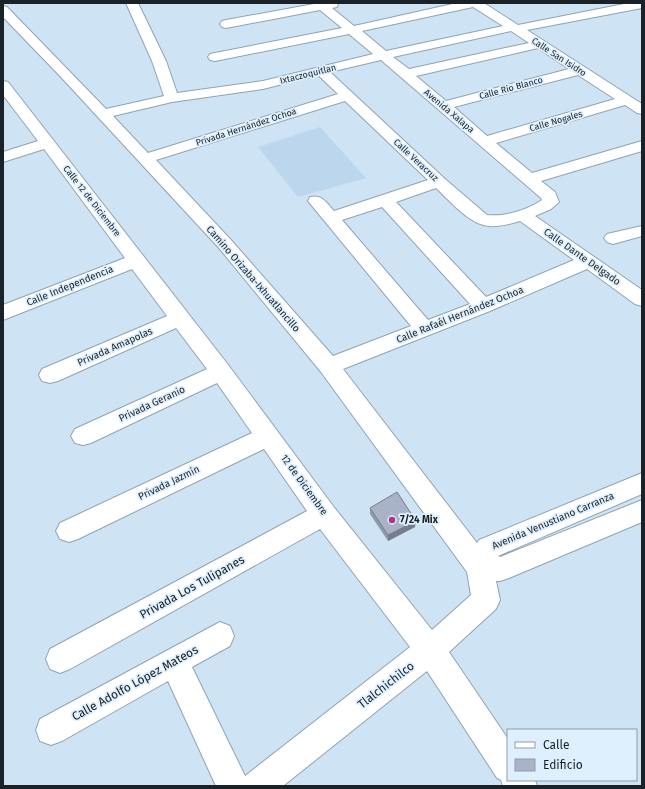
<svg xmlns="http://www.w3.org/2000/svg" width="645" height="789" viewBox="0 0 645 789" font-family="'Fira Sans',sans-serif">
<rect width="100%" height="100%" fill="#cee3f3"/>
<path fill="#bcd7ed" d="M320,127L366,178L298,197L258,147Z"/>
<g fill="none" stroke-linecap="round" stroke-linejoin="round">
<g stroke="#8fa3b3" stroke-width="2">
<g id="minor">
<path d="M126,3H138L166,61L177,93L263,81L373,54L349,34L215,61L210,60L208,57L210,54L215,53L342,28L320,10L226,28L222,27L220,24L222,21L226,20L314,4L313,3H338L337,7L332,8L354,26L457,3H484L518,25L629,3H642V8L527,30L642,104V114L637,113L625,105L496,143L532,173L642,141V151L541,181L555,192L559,202L551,209L535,216L642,290V306L635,304L587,269L490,311L343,369L477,543L479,540L642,473V494L498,556L500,557L642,500V522L509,578L500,581H496L500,600L496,609L449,652L508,739V780H535L537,786H503L501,780L497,778L427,671L283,786H216L168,681L62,741L51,745L40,741L36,730L40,719L220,622L230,626L234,636L230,646L192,667L245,776L410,647L320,529L70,669L60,673L50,669L46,659L50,649L307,511L264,449L78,539L69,542L60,539L56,531L60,523L252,433L217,383L91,443L83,445L75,443L71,436L75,429L207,369L176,328L58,381L50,383L42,381L39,375L42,369L167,316L132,269L3,320V305L125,258L44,149L3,162V152L38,141L3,95V81L8,82L229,366L333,506L432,630L471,595L467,572L321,372L219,248L60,76L3,17V6L7,7L106,109L164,96L152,61ZM473,7L503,26L386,51L362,31ZM511,31L529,43L409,69L393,57ZM538,48L569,69L446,101L416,76ZM381,60L541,198L542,200C527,210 505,217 487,215L445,179L330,72ZM318,75L338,94L148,153L113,116L172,102L263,89ZM578,75L615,99L487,136L454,107ZM345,101L428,180L334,211C327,203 322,194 310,197L308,201L411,326L333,356L231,240L156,160ZM436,188C450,201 470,225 489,226C499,227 510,224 520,221L574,260L486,297L396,202ZM382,207L470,304L428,320L342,220Z"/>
<path d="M642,226V236L613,244L607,242L604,238L607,234Z"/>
</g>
</g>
<use href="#minor" fill="#fff" fill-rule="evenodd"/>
</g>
<path fill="#909aac" d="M370,508L415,527L388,541L370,514Z"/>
<path fill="#767d8c" d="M416,521L415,527L388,541V535Z"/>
<path fill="#a8b3c8" stroke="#767d8c" d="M397,492L416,521L388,535L370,508Z"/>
<circle fill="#af3486" stroke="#deeffd" stroke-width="1.5" cx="392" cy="520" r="4"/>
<g text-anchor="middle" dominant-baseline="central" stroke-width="3.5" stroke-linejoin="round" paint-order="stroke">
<g font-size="9" fill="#1a2228" stroke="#deeffd">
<text transform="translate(559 57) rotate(33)">Calle San Isidro</text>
<text transform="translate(308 74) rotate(-14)">Ixtaczoquitlan</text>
<text transform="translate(511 88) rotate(-15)">Calle Río Blanco</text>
<text transform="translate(449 111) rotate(40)">Avenida Xalapa</text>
<text transform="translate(556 121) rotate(-16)">Calle Nogales</text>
<text transform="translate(246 127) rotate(-18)">Privada Hernández Ochoa</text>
<text transform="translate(416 160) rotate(43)">Calle Veracruz</text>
<text transform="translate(92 201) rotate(52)">Calle 12 de Diciembre</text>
</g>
<g font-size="10" fill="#1a2228" stroke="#deeffd">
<text transform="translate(582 257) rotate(35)">Calle Dante Delgado</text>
<text transform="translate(253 279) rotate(49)">Camino Orizaba-Ixhuatlancillo</text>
<text transform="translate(70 286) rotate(-22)">Calle Independencia</text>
<text transform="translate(460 315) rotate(-22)">Calle Rafaél Hernández Ochoa</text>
<text transform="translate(115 347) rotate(-24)">Privada Amapolas</text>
<text transform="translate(152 404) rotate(-25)">Privada Geranio</text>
<text transform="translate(169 483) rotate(-26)">Privada Jazmín</text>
<text transform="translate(304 485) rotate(54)">12 de Diciembre</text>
<text transform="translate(553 521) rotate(-23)">Avenida Venustiano Carranza</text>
</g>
<g font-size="10" font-weight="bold" fill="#1a2228" stroke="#deeffd" text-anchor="start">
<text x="400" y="520">7/24 Mix</text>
</g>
<g font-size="12" fill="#1a2228" stroke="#deeffd">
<text transform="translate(192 587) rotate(-29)">Privada Los Tulipanes</text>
<text transform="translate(135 683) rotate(-29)">Calle Adolfo López Mateos</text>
<text transform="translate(386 685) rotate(-38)">Tlalchichilco</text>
</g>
</g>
<rect width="645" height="789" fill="none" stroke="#1a2228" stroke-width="8"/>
<rect x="507" y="729" width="130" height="52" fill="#deeffd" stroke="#909da8"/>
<rect x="515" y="742" width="20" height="6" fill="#ffffff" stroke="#909da8"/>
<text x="543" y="749" font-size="12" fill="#1a2228">Calle</text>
<rect x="515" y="759" width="20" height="12" fill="#a8b3c8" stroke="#909da8"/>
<text x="543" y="769" font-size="12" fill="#1a2228">Edificio</text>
</svg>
